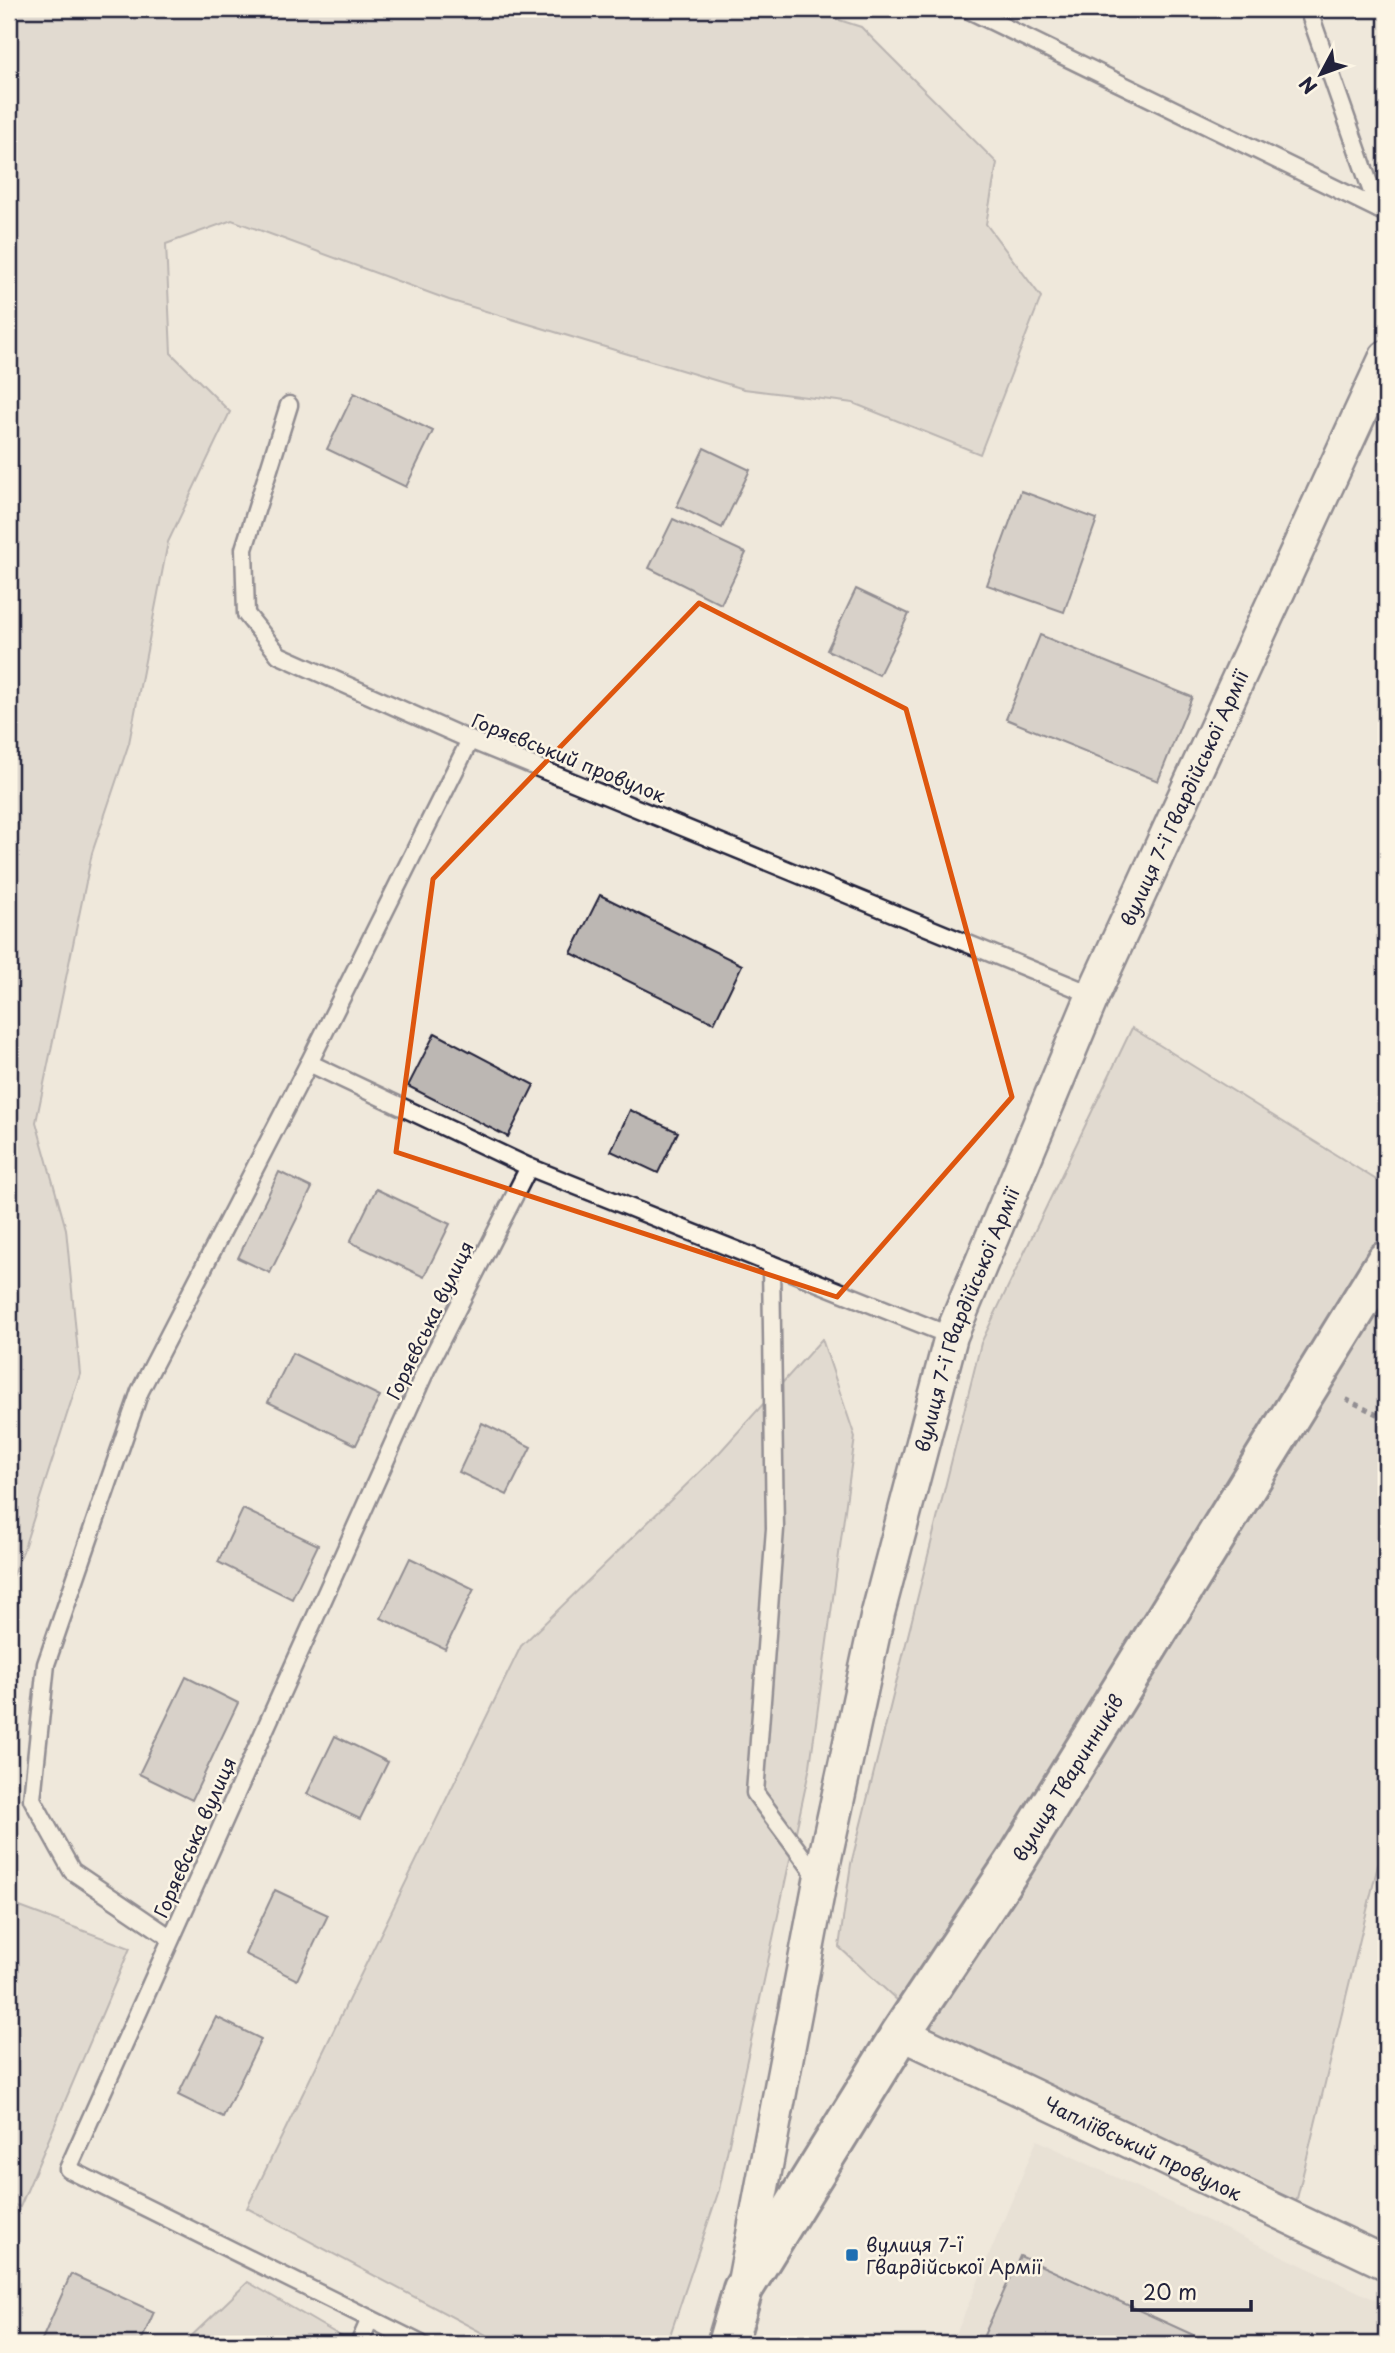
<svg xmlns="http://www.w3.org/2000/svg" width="1395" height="2353" viewBox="0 0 1395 2353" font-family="'Playpen Sans',sans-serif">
<rect width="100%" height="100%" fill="#efe8db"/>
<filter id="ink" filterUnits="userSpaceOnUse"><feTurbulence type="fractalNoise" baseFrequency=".0143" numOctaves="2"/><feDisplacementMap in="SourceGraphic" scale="14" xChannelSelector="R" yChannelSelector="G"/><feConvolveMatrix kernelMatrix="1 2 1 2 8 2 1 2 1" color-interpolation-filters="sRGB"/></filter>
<g filter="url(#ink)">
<path fill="#e0d9cf" d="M1037,2140L1386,2305V2344H952Z"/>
<g fill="#d1cbc3" stroke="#7a767f" stroke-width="2">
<path d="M9,9H615L626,14L640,9H805L861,27L997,163L986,224L1041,297L980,454L853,403L744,389L449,300L232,220L166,244L171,353L230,412L168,542L129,743L92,853L36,1122L66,1229L80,1374L23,1551L9,1583Z"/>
<path d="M1132,1028L1386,1186V1868L1378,1865L1292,2219L967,2064L839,1947L851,1864L981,1343Z"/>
<path d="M822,1339L855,1437L810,1766L719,2190L667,2344H503L247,2208L521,1646L719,1453Z"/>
<path d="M9,1903L130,1948L20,2207L9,2203Z"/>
<path d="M248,2282L354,2344H183Z"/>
</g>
<g fill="#bcb7b3" stroke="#22223b" stroke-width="2">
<path d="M354,393L433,431L406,487L327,449Z"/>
<path d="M704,448L750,470L722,528L677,506Z"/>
<path d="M1021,491L1097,519L1064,612L987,585Z"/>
<path d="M673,519L746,553L721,604L649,568Z"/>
<path d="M856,589L909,614L879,675L827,650Z"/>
<path d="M1040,635L1192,697L1158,781L1006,719Z"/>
<path d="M600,895L742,965L714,1023L571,953Z"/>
<path d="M435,1033L534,1085L508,1137L408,1086Z"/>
<path d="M630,1110L678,1132L658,1173L611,1151Z"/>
<path d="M279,1172L312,1188L270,1273L238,1258Z"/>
<path d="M376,1189L450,1224L424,1277L350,1242Z"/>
<path d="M292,1353L380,1396L356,1445L268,1402Z"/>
<path d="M482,1423L531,1447L507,1495L459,1472Z"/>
<path d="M243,1509L318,1545L292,1599L218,1562Z"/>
<path d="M410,1558L474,1589L445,1649L381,1618Z"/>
<path d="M186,1677L238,1703L192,1800L139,1774Z"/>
<path d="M335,1736L388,1762L360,1819L307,1794Z"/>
<path d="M275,1890L328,1915L297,1980L245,1954Z"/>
<path d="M216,2017L261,2039L223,2117L178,2095Z"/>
<path d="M1020,2256L1213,2344H980Z"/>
<path d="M71,2274L154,2312L140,2344H40Z"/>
</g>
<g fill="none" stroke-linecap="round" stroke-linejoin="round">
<g stroke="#22223b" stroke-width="21">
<g id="service">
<path d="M967,9L1386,213"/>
<path d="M1308,9L1378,209"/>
<path d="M289,405L244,549L246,614L279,655L470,740L1093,995"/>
<path d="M309,1063L529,1167L951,1336"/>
<path d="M771,1264L775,1529L755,1793L819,1879"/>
<path d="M171,1938L72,1871L32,1799L46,1664L140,1391L309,1063L470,740"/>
<path d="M359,2344L370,2319"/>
<path d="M421,2344L68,2169L426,1370L529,1167"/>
</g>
</g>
<g stroke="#22223b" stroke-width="37">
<g id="minor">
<path id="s1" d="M901,2033L1386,2263"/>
<path id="s2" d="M745,2277L820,1881L878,1613L951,1336L1093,995L1386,357"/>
</g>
</g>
<g stroke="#22223b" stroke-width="44">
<g id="secondary">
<path id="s3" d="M727,2344L743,2289L901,2033L1015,1862L1386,1261"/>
</g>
</g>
<path stroke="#22223b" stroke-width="4.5" stroke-dasharray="5 5" stroke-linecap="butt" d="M1346,1399L1386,1419"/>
<use href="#service" stroke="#fcf5e5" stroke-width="16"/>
<use href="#minor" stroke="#fcf5e5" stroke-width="32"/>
<use href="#secondary" stroke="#fcf5e5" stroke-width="38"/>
</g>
</g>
<path d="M0 0H1395V2353H0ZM699,603L906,709L1012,1097L837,1297L396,1152L433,879Z" fill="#efe8db" fill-opacity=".55" fill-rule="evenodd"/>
<path fill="none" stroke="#de560e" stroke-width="5" stroke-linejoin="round" d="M699,603L906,709L1012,1097L837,1297L396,1152L433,879Z"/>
<rect fill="#1f6fb2" stroke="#fcf5e5" stroke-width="2.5" x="845" y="2248" width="14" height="14" rx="3.5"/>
<g text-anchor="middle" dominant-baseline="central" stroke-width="5" stroke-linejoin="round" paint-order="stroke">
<g font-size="19" fill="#22223b" stroke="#fcf5e5">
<text transform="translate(569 757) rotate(22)">Горяєвський провулок</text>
<text stroke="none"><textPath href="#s2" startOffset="1550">вулиця 7-ї Гвардійської Армії</textPath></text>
<text transform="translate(429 1320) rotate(-64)">Горяєвська вулиця</text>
<text stroke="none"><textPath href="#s2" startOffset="984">вулиця 7-ї Гвардійської Армії</textPath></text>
<text stroke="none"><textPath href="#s3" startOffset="663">вулиця Тваринників</textPath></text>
<text transform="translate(194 1837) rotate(-66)">Горяєвська вулиця</text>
<text stroke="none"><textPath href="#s1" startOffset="268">Чапліївський провулок</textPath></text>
</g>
<g font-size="19" fill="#22223b" stroke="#fcf5e5" text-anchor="start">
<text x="866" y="2244">вулиця 7-ї<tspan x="866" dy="22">Гвардійської Армії</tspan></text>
</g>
</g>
<rect width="1395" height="2353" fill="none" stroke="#fcf5e5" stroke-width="35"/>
<rect x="18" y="18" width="1360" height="2318" fill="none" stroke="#22223b" stroke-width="2.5" filter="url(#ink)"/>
<g transform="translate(1321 74) rotate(229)" stroke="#fcf5e5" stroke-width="5" paint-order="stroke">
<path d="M0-5L12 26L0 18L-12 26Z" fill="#22223b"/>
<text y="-10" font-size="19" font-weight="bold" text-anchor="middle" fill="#22223b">N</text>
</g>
<path d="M1132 2300v10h119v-10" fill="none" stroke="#22223b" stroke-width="3.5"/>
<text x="1143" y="2300" font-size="21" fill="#22223b" stroke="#fcf5e5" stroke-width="5" paint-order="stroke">20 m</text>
</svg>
